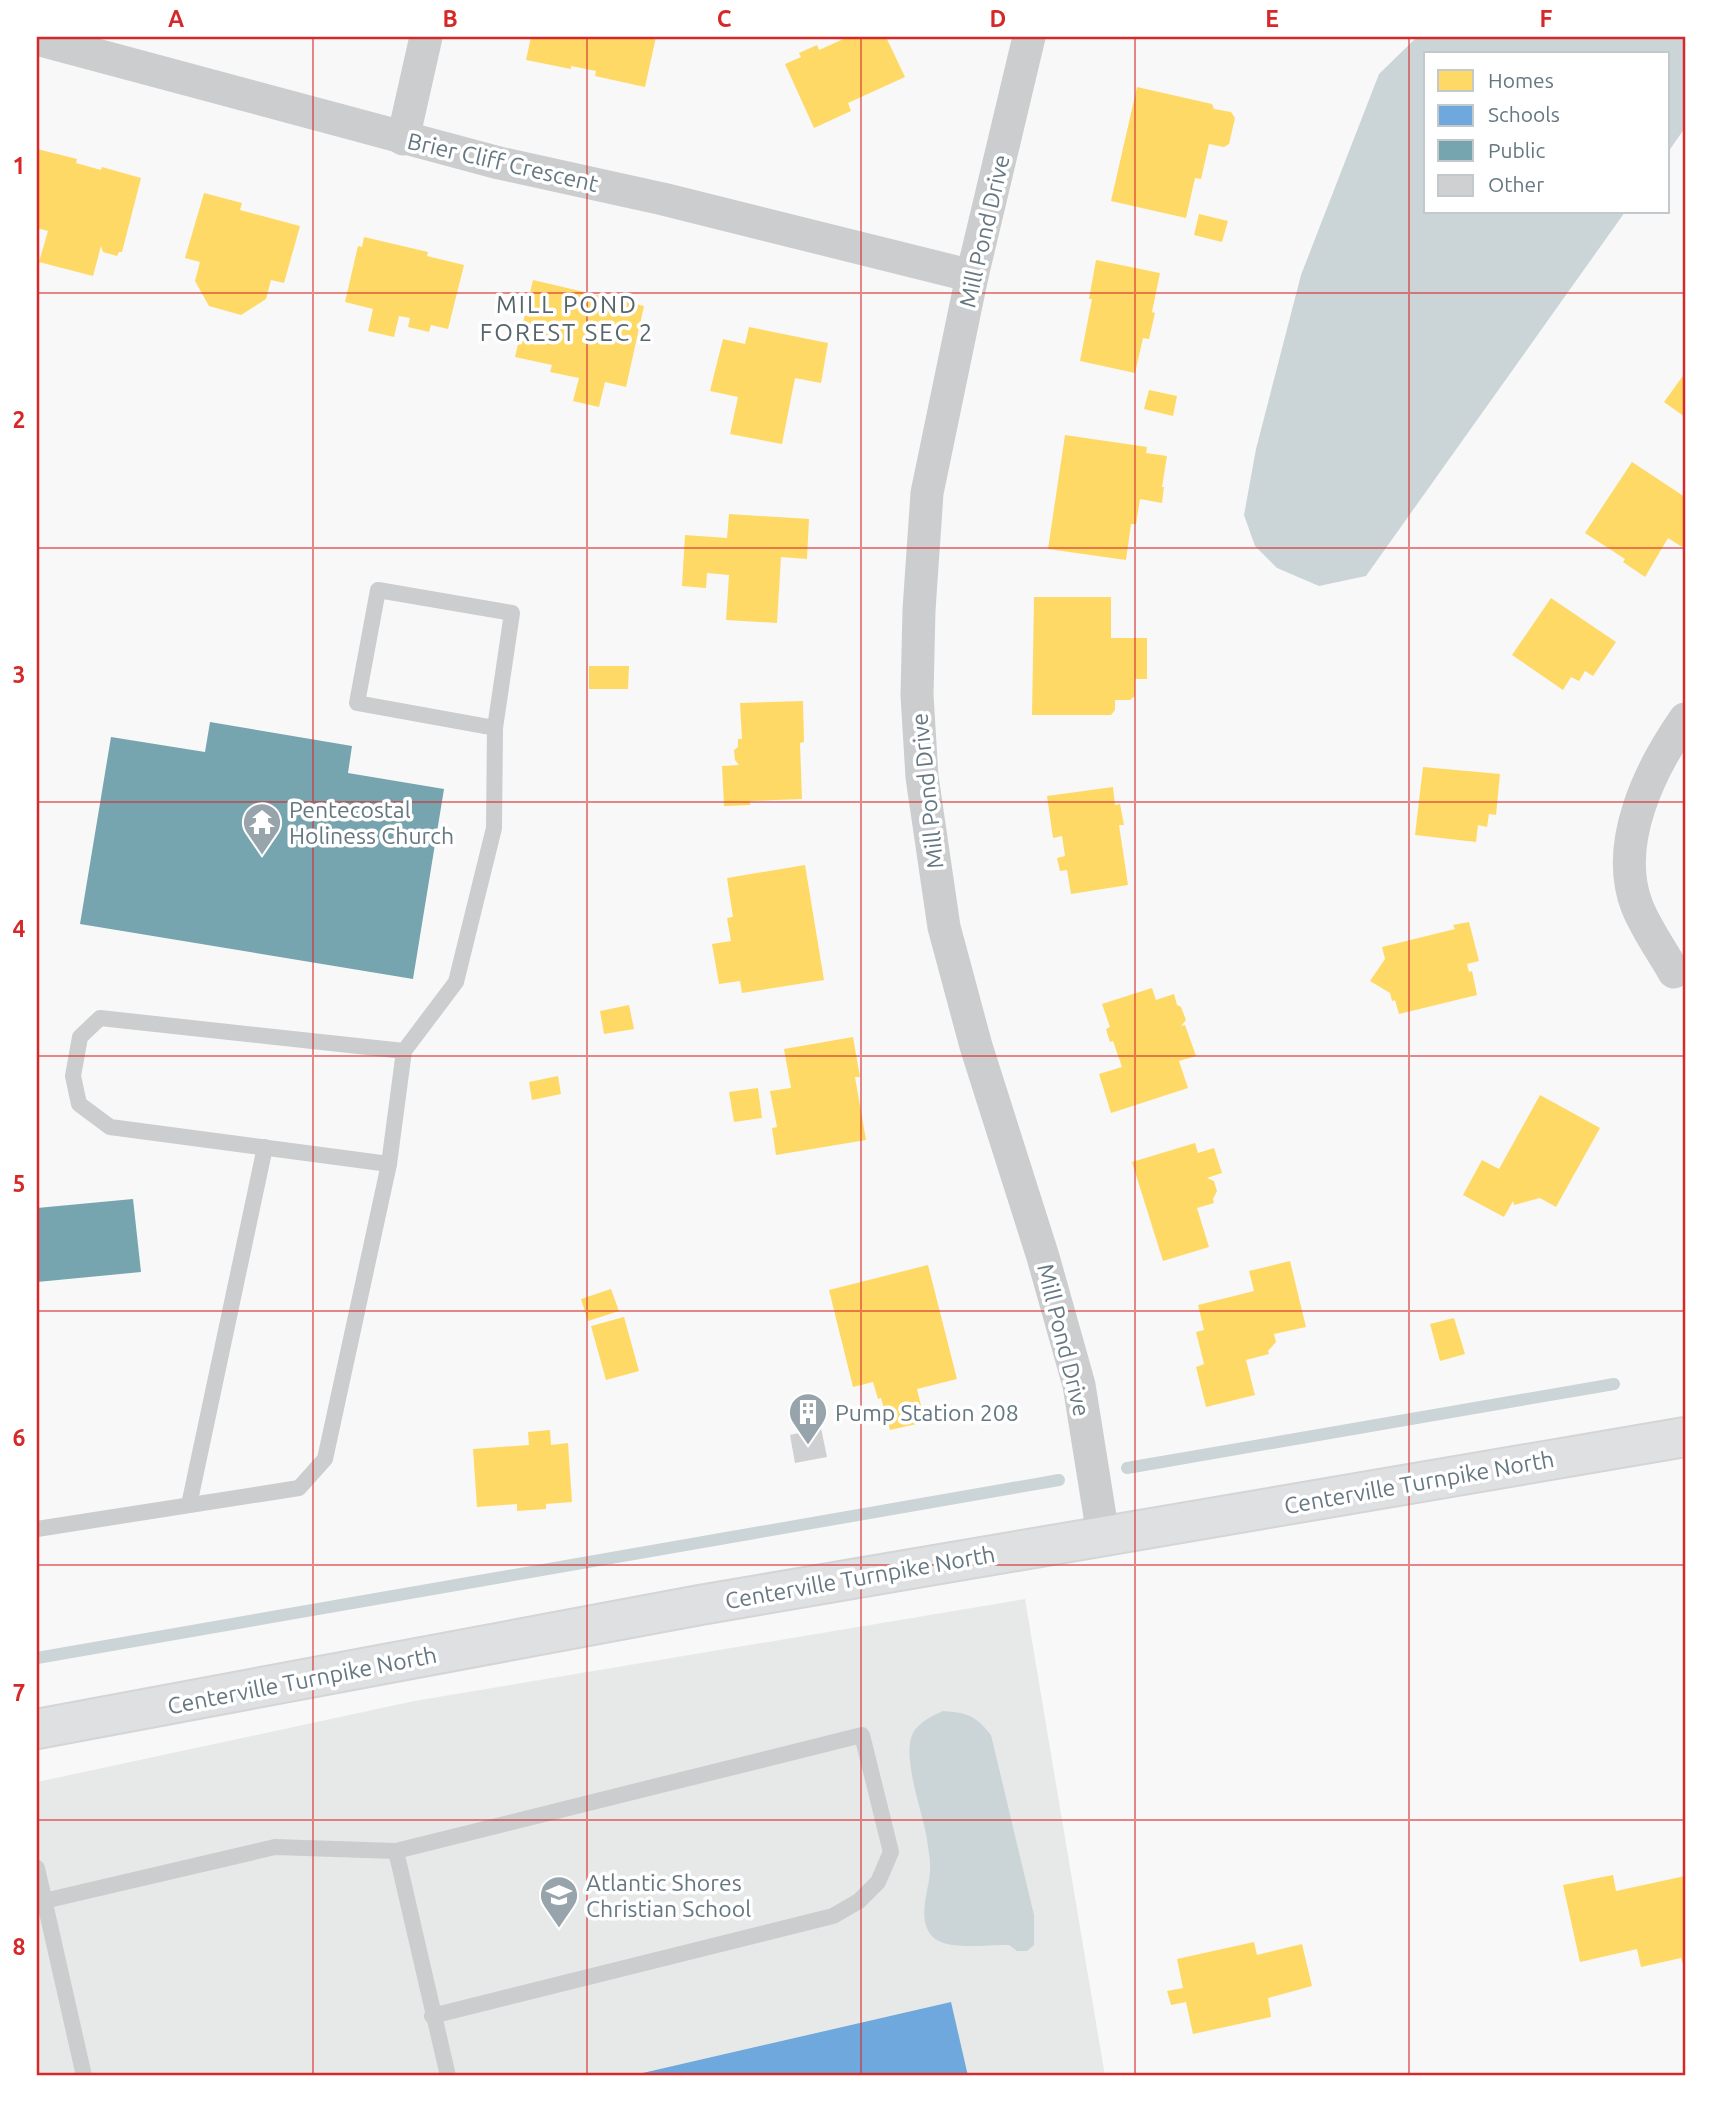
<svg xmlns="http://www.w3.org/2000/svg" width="1722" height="2113" viewBox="0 0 1722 2113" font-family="Ubuntu,sans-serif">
<rect width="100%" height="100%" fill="#f8f8f8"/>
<path fill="#e7e9e8" d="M1025,1599L1105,2076H37V1782L414,1701Z"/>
<g fill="#cbd5d7">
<path d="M1417,37H1685V128L1668,152V54H1426V212H1625L1366,576L1319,586L1277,568L1255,546L1244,515L1256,449L1301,275L1379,74Z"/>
<path d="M943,1711C968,1713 975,1715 991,1735L1034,1915V1945L1027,1951H1017L1009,1945C989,1944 944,1952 931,1935C917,1917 929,1891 930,1871C931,1861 928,1849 927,1839C923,1813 901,1756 913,1733C919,1722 932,1716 943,1711Z"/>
</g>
<g fill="#ffd966">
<path d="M531,37H656L645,87L595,76L596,71L571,66V69L526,60Z"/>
<path d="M848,37H886L905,77L848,103L851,111L814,128L785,64L801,57L799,53L817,45L819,50Z"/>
<path d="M1137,87L1212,104L1214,109L1231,112L1235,118L1229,144L1224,147L1209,144L1201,179L1195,178L1186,218L1111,201Z"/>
<path d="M37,149L77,159L76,163L101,170L102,167L141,178L122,252H119L117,256L103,252L101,246L93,276L39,262L48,231L37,228Z"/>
<path d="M204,193L242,203L240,210L300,226L284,283L271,280L266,299L241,315L209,306L195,281L200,262L185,258Z"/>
<path d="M1199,214L1228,221L1222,242L1194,235Z"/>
<path d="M364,237L428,252L427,256L464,265L448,329L431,325L429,332L408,327L410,318L399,316L394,337L368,331L373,309L345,302L358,246L362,247Z"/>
<path d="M1096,260L1160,273L1152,312L1155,313L1149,339L1143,338L1135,373L1080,361L1092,299H1089Z"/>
<path d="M533,280L644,306L626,387L605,382L599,407L573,401L579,378L550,372L552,365L515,357Z"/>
<path d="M749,327L828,343L821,383L795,378L782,444L730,434L738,397L710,391L723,339L745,344Z"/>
<path d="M1685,373V417L1664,402Z"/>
<path d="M1149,390L1177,396L1173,416L1144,409Z"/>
<path d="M1065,435L1147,447L1146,453L1167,456L1162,487H1164L1162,503L1140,499L1136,524H1131L1126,560L1048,549Z"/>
<path d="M1632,462L1685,497V543L1682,547L1668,538L1645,577L1623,562L1625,559L1585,533Z"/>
<path d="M729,514L809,519L807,559L781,557L777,623L726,620L729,575L707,573L706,588L682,586L685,535L727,538Z"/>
<path d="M1034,597H1111V638H1147V679H1135V696L1130,700H1115V710L1111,715H1032Z"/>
<path d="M1551,598L1616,642L1593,676L1585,671L1579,681L1571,677L1563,690L1512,655Z"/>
<path d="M589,666H629L628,689H589Z"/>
<path d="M803,701L804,742L800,743L802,799L750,801V805L724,806L722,766L739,765L735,760L734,750L738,747V739H742L740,703Z"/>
<path d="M1423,767L1500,774L1496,815L1489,814L1487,827L1478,825L1476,842L1415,835Z"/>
<path d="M1113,787L1115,805L1120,804L1124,825H1119L1128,885L1071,894L1067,870L1060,871L1057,858L1065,856L1062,836L1053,838L1047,796Z"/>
<path d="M805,865L824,980L742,993L740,981L719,984L712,944L731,941L727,918L733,917L727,878Z"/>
<path d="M1469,922L1479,961L1467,964L1469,972L1472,971L1477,995L1399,1014L1395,1000L1392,1001L1390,993L1370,981L1385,959L1382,947L1455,929L1453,925Z"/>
<path d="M1152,988L1156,1000L1174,994L1177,1005L1181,1007L1186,1020L1181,1026L1185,1025L1196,1056L1179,1061L1188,1088L1111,1113L1099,1074L1122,1067L1113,1041L1110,1042L1106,1029L1110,1027L1102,1004Z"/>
<path d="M629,1005L634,1029L604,1034L600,1011Z"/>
<path d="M853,1037L860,1077H855L866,1140L776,1155L772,1128L777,1127L770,1091L791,1088L784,1049Z"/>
<path d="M558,1076L561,1094L532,1100L529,1082Z"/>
<path d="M758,1088L762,1118L734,1122L729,1092Z"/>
<path d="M1540,1095L1600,1128L1556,1207L1540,1198L1514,1205L1513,1201L1504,1217L1463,1195L1482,1160L1499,1169Z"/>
<path d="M1195,1143L1198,1153L1214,1148L1222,1173L1207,1178L1214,1181L1217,1191L1213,1199L1214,1203L1197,1208L1209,1247L1163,1261L1132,1162Z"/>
<path d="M1290,1261L1306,1327L1274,1334L1276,1342L1268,1351L1269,1354L1246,1360L1255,1395L1206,1407L1196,1367L1204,1364L1196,1332L1204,1330L1198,1305L1254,1291L1249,1271Z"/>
<path d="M928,1265L957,1379L917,1389L925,1422L890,1430L881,1398L878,1399L873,1382L853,1387L829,1290Z"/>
<path d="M611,1289L619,1311L588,1321L581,1299Z"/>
<path d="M624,1317L639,1371L606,1380L591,1326Z"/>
<path d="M1454,1318L1465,1354L1440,1361L1430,1324Z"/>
<path d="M550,1430L551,1445L568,1443L572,1502L546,1504V1509L517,1511V1504L477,1507L473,1449L529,1445L528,1432Z"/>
<path d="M1613,1875L1616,1891L1685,1876V1970L1681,1958L1641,1967L1637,1949L1580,1962L1563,1885Z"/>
<path d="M1254,1942L1257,1955L1302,1944L1312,1986L1268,1998L1271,2017L1193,2034L1186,2002L1171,2005L1167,1991L1183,1988L1177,1959Z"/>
</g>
<path fill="#6fa8dc" d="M951,2002L968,2076H634V2075Z"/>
<g fill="#76a5af">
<path d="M210,722L352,746L348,773L444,789L413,979L80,924L111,737L205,752Z"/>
<path d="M133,1199L141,1272L37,1282V1208Z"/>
</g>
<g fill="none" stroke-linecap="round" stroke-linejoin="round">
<g stroke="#cbd5d7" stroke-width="12">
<path d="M1127,1468L1614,1384"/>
<path d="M37,1658L1059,1480"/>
</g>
</g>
<path fill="#ced0d1" d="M821,1428L827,1457L795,1463L790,1435Z"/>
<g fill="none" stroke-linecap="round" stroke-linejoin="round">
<g stroke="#d4d5d6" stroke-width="42">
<path id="secondary" d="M37,1729L700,1605L1685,1437"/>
</g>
<g stroke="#cbcdce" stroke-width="16">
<path d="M389,1164L110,1127L79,1104L73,1076L80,1037L100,1018L404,1051"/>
<path d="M189,1505L265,1147"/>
<path d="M37,1529L299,1488L325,1459L389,1164L404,1051L456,982L494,828L495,728L512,613L378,590L357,703L495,728"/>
<path d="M37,1868L84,2076"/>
<path d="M44,1901L275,1847L396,1851"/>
<path d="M432,2016L833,1916L859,1901L878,1882L891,1852L862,1735L396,1851L448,2076"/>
</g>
<g stroke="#cbcdce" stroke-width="33">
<path d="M1029,37L972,276L927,493L919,610L917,695L922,777L944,927L976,1046L1043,1257L1079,1385L1103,1535"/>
<path d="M37,39L499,163L663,199L972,276"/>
<path d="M403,139L426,37"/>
<path d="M1674,972C1662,951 1646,929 1637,906C1613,844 1650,769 1685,719"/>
</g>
<use href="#secondary" stroke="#dfe0e1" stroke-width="38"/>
</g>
<path fill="none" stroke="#d62828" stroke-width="2" stroke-opacity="0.55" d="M313,37V2076M587,37V2076M861,37V2076M1135,37V2076M1409,37V2076M37,293H1685M37,548H1685M37,802H1685M37,1056H1685M37,1311H1685M37,1565H1685M37,1820H1685"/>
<defs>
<g id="temple-pin" transform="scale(2.0125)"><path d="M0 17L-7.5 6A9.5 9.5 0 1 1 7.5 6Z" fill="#98a4ab" stroke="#fff"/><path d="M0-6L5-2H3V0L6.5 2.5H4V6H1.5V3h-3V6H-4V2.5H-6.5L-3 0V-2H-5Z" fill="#fff"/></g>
<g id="building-pin" transform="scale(2.0125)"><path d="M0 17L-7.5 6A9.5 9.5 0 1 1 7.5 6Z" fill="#98a4ab" stroke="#fff"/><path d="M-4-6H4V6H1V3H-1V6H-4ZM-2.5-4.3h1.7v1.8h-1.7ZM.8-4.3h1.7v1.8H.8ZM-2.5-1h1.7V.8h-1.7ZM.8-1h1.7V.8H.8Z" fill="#fff"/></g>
<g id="school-pin" transform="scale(2.0125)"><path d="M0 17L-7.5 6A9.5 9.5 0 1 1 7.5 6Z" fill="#98a4ab" stroke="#fff"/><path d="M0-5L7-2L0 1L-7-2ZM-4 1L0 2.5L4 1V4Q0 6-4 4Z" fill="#fff"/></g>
</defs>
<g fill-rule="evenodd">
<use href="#temple-pin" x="262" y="822"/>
<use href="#building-pin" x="808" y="1412"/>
<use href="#school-pin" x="559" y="1895"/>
</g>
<g text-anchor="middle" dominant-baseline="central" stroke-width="7" stroke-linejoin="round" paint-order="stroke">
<g font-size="23" fill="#657781" stroke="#fff">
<text transform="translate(503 162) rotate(13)">Brier Cliff Crescent</text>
<text transform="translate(984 231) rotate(-77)">Mill Pond Drive</text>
<text transform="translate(927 791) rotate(-96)">Mill Pond Drive</text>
<text transform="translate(1064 1340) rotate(76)">Mill Pond Drive</text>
<text transform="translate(1419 1482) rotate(-10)">Centerville Turnpike North</text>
<text transform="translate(860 1577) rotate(-10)">Centerville Turnpike North</text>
<text transform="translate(302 1680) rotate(-11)">Centerville Turnpike North</text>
</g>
<g font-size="23" fill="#657781" stroke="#fff" text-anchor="start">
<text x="289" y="809">Pentecostal<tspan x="289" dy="26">Holiness Church</tspan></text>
<text x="835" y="1412">Pump Station 208</text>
<text x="586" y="1882">Atlantic Shores<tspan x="586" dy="26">Christian School</tspan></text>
</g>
<g font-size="24" letter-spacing="2" fill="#57656c" stroke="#fff">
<text x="567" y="304">MILL POND<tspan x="567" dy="28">FOREST SEC 2</tspan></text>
</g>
</g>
<rect width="1722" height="2113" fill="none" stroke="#ffffff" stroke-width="77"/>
<rect x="1424" y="52" width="245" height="161" fill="#ffffff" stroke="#c1c9cd" stroke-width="2"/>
<rect x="1438" y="70" width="35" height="21" fill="#ffd966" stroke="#c1c9cd" stroke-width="2"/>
<text x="1488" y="88" font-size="21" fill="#657781">Homes</text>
<rect x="1438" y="105" width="35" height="21" fill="#6fa8dc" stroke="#c1c9cd" stroke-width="2"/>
<text x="1488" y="122" font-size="21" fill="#657781">Schools</text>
<rect x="1438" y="140" width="35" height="21" fill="#76a5af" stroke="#c1c9cd" stroke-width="2"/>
<text x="1488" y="158" font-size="21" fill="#657781">Public</text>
<rect x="1438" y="175" width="35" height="21" fill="#ced0d1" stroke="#c1c9cd" stroke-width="2"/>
<text x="1488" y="192" font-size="21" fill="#657781">Other</text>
<rect x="38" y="38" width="1646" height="2036" fill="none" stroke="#d62828" stroke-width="2.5"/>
<g font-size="23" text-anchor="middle" font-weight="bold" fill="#d62828">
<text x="176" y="27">A</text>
<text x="450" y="27">B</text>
<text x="724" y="27">C</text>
<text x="998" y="27">D</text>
<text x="1272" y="27">E</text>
<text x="1546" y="27">F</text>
<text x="19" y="174">1</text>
<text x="19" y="428">2</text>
<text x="19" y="683">3</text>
<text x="19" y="937">4</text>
<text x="19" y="1192">5</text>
<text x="19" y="1446">6</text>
<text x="19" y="1701">7</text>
<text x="19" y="1955">8</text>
</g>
</svg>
